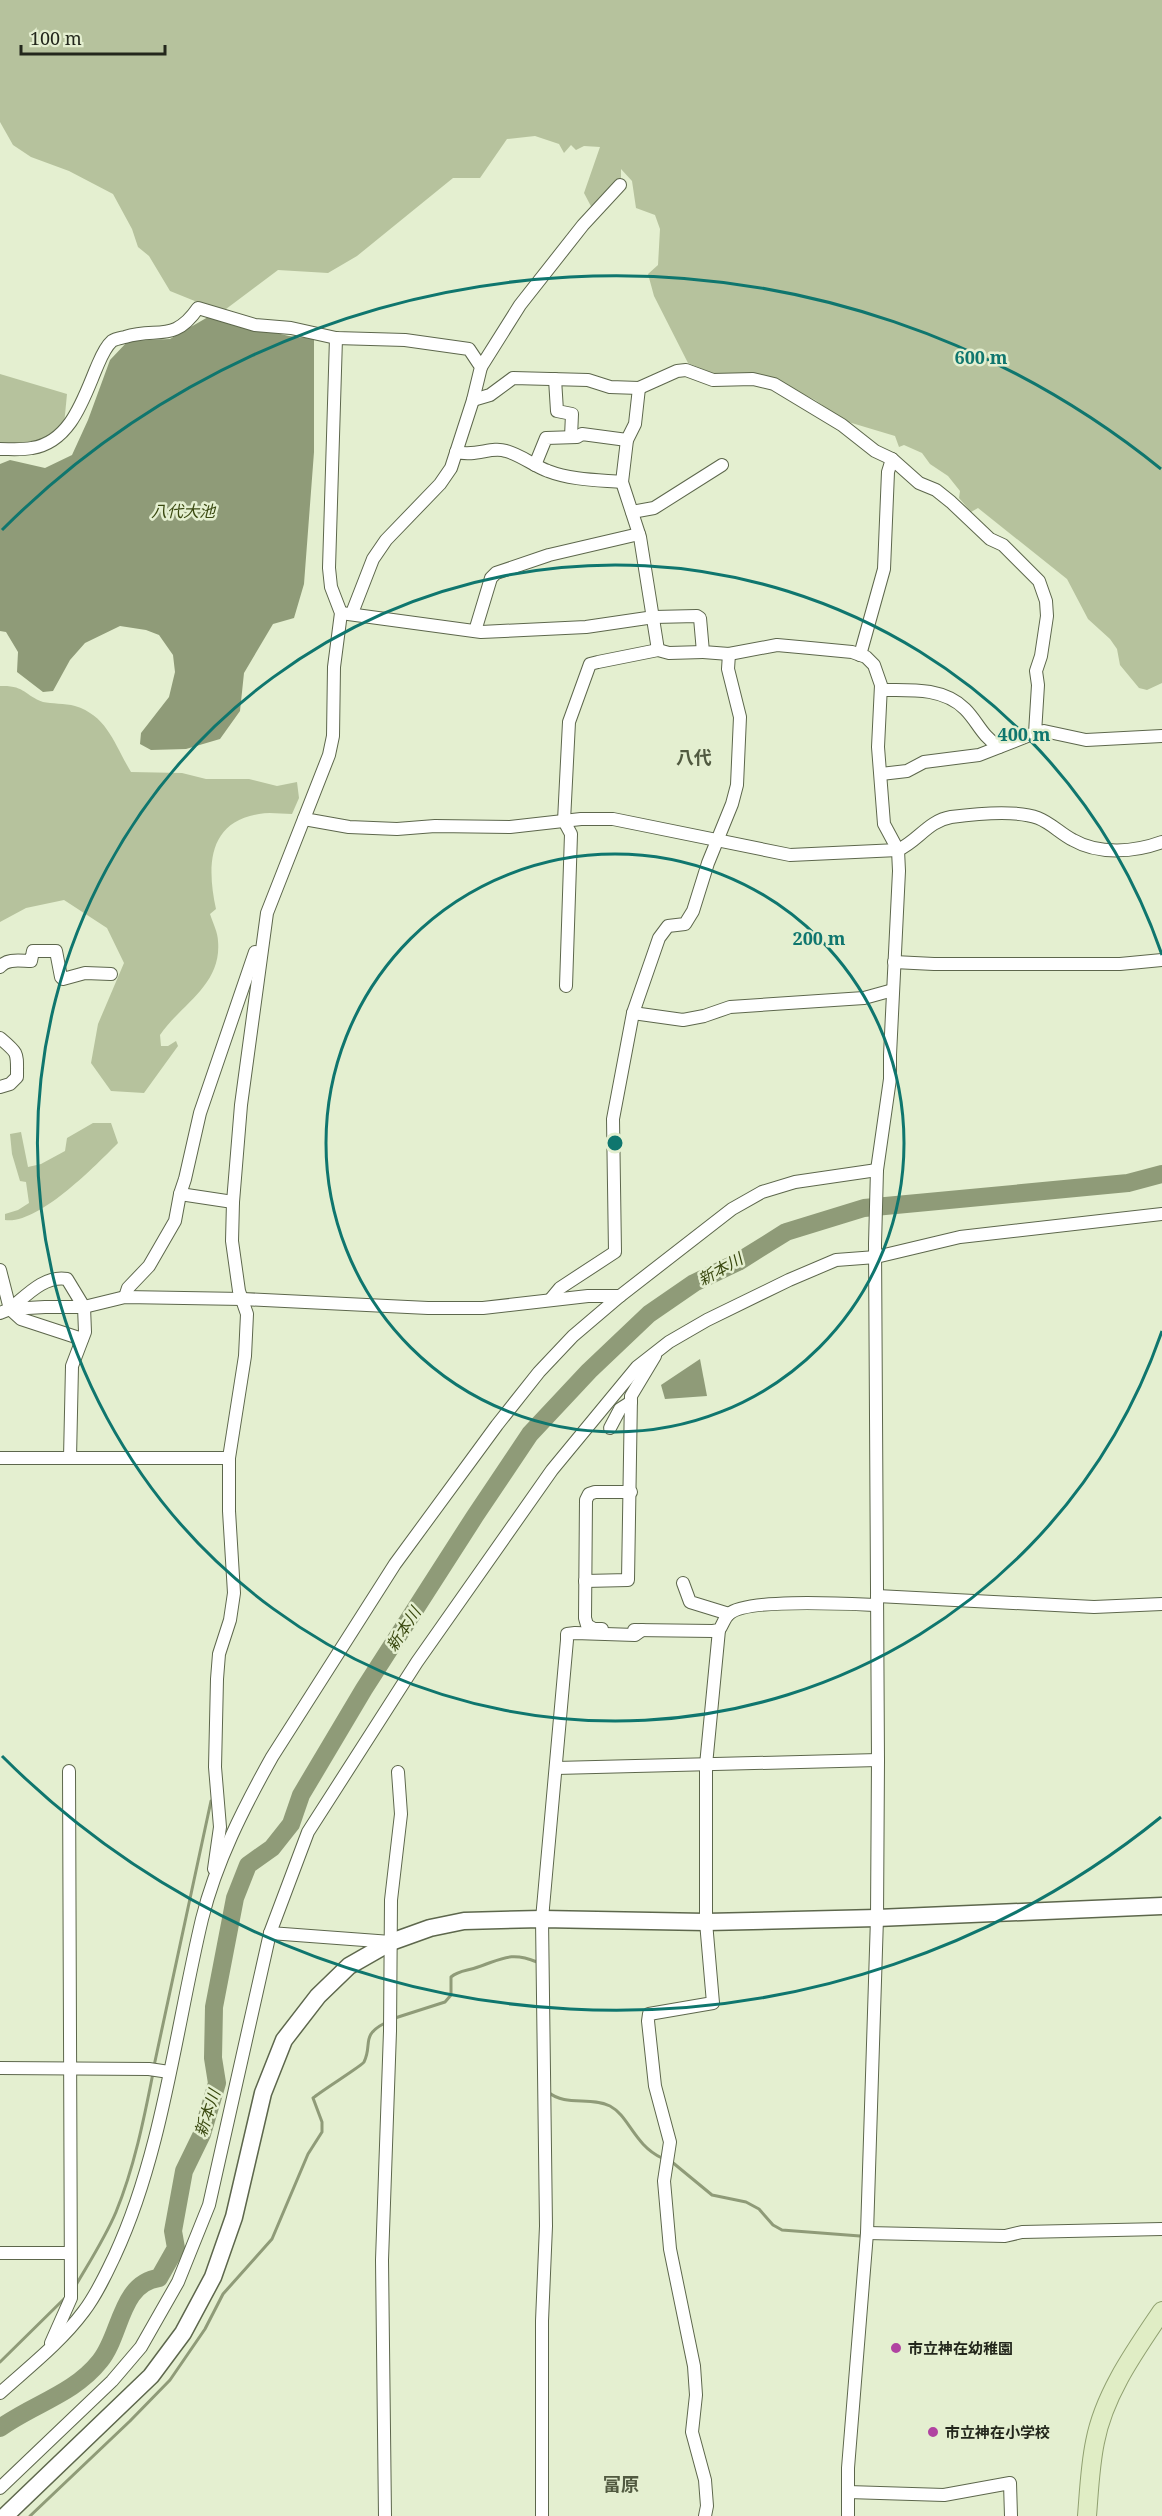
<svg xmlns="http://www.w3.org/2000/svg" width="1162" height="2516" viewBox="0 0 1162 2516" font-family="'Noto Serif','Noto Sans JP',serif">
<rect width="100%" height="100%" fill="#e4efd0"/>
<g fill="#b6c29d">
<path d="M0,0H1162V683L1147,690L1139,688L1120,665L1117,649L1110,639L1088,619L1067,579L978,508L971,512L959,498L960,491L948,476L930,464L922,453L904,445L899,447L895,436L845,421L815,400L764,375L712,373L688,363L654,296L648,274L658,265L660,229L655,215L636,208L632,181L621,169V181L594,212L584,193L600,147L584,146L576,150L571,145L564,153L559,144L535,136L507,139L480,178H453L357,256L328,273L278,270L222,312L170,291L149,256L138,247L132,229L113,194L69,171L31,157L13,145L0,122Z"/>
<path d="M0,374L67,394L64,425L48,441L0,445Z"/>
<path d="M0,686C25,685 24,695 43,702C51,704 65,703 75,706C108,716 115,746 131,772L182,773L206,779H249L277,786L297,782L299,798L292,814C281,814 269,812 259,814C207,822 207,868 216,909L210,914C213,923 218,933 218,941C222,985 181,1004 160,1035L161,1046H168L176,1041L178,1046L144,1093L111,1091L91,1063L98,1024L124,963L107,928L64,900L26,908L0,922Z"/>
<path d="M93,1123H111L118,1143C95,1166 38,1225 5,1220V1214L18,1210L29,1203L26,1182L20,1181L12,1154L10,1134L21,1132L28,1167L41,1164L65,1151L67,1138Z"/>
</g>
<g fill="#8f9b78">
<path d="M208,317L289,336L314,339V452L304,584L294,618L273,624L244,673L240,711L220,739L186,749L151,750L140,744L141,733L169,697L175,672L173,655L159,635L146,630L120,626L85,643L70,660L53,691L43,692L17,672L18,652L6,632L0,631V464L10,460L45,468L72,455L88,420L110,360L128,341L170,339Z"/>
<path d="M700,1359L707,1396L665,1399L661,1385Z"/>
</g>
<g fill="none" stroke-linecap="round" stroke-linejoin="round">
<g stroke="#8f9b78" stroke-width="3">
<path d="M395,2018L445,2002L451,1995V1977C459,1970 468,1971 478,1967C502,1959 511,1951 537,1962"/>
<path d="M154,2066L211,1801"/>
<path d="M548,2092C566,2107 590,2096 610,2106C629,2116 634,2145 662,2158"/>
<path d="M672,2162L712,2195L746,2202L759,2209L773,2225L782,2230L860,2236"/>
<path d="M76,2285C90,2261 105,2238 116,2212C134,2168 144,2119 153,2073"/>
<path d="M0,2362L65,2298"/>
<path d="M30,2516L130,2421L170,2380L205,2329L223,2294L272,2239L308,2154L322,2132V2122L313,2098C321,2091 363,2065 364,2062C373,2044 360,2036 385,2023"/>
</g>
<path stroke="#8f9b78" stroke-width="18" d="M0,2428C33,2404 74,2394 100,2361C121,2336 120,2283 159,2278L176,2248L173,2231L184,2171L202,2134L217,2083L213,2058L214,2007L235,1898L248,1865L272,1848L291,1824L301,1795L364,1689L475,1516L530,1434L589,1371L649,1314L694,1283L738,1262L786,1232L864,1208L1128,1183L1162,1174"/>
<g stroke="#5d674c" stroke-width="14">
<g id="street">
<path d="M481,367L520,305L583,225L620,185"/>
<path d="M555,379L557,411L572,414L571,437"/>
<path d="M639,388L635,424L627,440L622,482L640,537L658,650"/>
<path d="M473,400L490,395L513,378L588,380L610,387L639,388L677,371L686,370L713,380L753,379L774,384L842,425L875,451L892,459L919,483L936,490L951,502L990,539L1003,545L1039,581L1046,601L1047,616L1041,656L1036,671L1038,685L1035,733L1044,731L1086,740L1162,736"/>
<path d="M0,449C11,449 22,450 32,448C70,442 83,400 96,369C100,360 104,348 112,341C115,339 121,338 125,337C158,327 174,343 198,308L255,325L291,328L336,338L405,340L469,349L481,367L473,400L451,468L440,484L386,540L373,559L352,613"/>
<path d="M456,452C477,457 491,446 506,451C521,455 534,466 548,471C571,480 599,480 622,482"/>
<path d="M535,465L546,438L577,437L582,434L627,440"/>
<path d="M632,512L654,508L722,465"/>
<path d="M341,613L481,632L586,627L654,617L697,616L700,618L703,652L729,654L777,645L810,648L852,652L866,657L874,665L881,685L878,747L884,824L898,850L899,871L890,1055V1079L877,1170L875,1244L878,1760L877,1918L867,2233L848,2468V2516"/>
<path d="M475,631L491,578L496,573L549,555L639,534"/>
<path d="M860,655L884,569L888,472L892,459"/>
<path d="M881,690C909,690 943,687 965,709C978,722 981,735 999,747"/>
<path d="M881,774L907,771L924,762L979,755L1035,733"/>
<path d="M304,819L349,827L397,829L435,826L510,827L581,819H613L790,855L898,850C918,841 928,821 951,817C974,814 1017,810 1038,818C1051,823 1061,834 1073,840C1099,855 1135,852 1162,842"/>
<path d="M894,962L934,964H1120L1162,960"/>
<path d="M0,967C7,958 21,961 31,961L33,951H56L61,977L63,979L85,973L111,974"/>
<path d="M566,986L571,834L564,821L569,722L590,664L598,662L658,650L669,653L703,652"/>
<path d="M633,1013L683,1020L704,1016L730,1007L864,998L893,990"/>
<path d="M0,1038C19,1054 17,1052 17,1077L10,1084L0,1087"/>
<path d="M180,1194L233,1202"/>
<path d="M0,1270L10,1309L21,1319L82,1339"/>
<path d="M125,1297L128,1288L149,1266L175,1221L180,1194L185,1179L200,1113L255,952"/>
<path d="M550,1300L560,1288L615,1252L613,1119L633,1013L659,938L668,926L685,924L693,911L708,863L732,804L737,785L740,717L728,669L729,654"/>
<path d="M10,1309C26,1296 44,1275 67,1279L84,1307L85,1332L72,1366L70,1458"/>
<path d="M0,1313L10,1309L45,1307H84L125,1297L243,1299L428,1308H483L588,1296H620"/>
<path d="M610,1428L620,1409L631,1402"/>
<path d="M0,1458H229"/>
<path d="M585,1581L628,1580L631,1396L655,1356"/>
<path d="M683,1583L690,1602L729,1614"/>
<path d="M877,1596L1094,1607L1162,1604"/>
<path d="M602,1629H594L587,1625L585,1618L586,1500L589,1494L595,1492H631"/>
<path d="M634,1630L713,1631L719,1630C723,1625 724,1618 729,1614C746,1598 851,1604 877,1605"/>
<path d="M556,1768L878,1760"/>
<path d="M214,1869L220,1827L215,1767L217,1679L219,1654L230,1620L234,1593L229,1511V1458L245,1356L247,1314L239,1291L232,1241L233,1202L241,1105L267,913L329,755L333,736L334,667L341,613L331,587L329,568L336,338"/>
<path d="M270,1933L391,1942"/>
<path d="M0,2068L149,2069L169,2072"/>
<path d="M867,2233L1005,2236L1022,2232L1162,2229"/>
<path d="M0,2253H70"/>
<path d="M51,2343L71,2298L69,1771"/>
<path d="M0,2393C29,2367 61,2342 84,2311C97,2294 106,2274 115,2255C162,2154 176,2028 202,1919C216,1862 244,1807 272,1757L395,1564L497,1425L539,1372L573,1336L620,1296L732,1209L762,1192L795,1182L877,1170"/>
<path d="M0,2488L112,2381L141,2347L178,2282L209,2205L270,1933L308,1832L417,1662L552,1470L637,1367L669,1342L707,1320L789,1280L836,1260L876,1257L960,1237L1162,1214"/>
<path d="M848,2492L944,2495L1010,2483L1011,2516"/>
<path d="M385,2516L382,2260L390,2031L391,1900L401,1814L398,1772"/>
<path d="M542,2516V2321L546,2226L542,1919L567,1640V1634L575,1633L635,1635L642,1630"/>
<path d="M705,2516L707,2506L705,2480L692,2432L696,2395L694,2366L670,2249L664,2181L670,2142L655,2086L648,2021L649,2014L713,2003L706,1922V1765L719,1630"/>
</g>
</g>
<g stroke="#5d674c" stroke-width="19">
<path id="secondary" d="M5,2516L151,2376L183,2333L213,2277L234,2217L263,2093L284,2040L318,1996L349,1966L391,1942L430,1928L464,1921L542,1919L706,1922L877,1918L1162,1906"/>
</g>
<g stroke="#90a070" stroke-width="20">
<path id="primary" d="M1087,2516C1089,2492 1090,2466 1095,2442C1104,2394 1135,2351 1162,2311"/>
</g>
<use href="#street" stroke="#fff" stroke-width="12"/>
<use href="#secondary" stroke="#fff" stroke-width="16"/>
<use href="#primary" stroke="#e0edc5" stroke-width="18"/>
</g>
<g fill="none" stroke="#0f766e" stroke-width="3">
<circle cx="615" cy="1143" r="289"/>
<path d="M1162 1331A578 578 0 1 1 1162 955"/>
<path d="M1161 1817A867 867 0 0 1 2 1756M2 530A867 867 0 0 1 1161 469"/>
</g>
<g fill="#b043a1" stroke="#e4efd0" stroke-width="2">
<circle cx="896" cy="2348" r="6"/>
<circle cx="933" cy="2432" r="6"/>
</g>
<g text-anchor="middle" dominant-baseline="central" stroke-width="5" stroke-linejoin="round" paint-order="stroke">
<g font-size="15" font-weight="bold" fill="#23271c" stroke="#e4efd0" text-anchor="start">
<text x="908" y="2348">市立神在幼稚園</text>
<text x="945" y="2432">市立神在小学校</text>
</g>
<g font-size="16" font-style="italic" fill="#3a4910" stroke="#e4efd0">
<text x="183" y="511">八代大池</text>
<text transform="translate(720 1269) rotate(-29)">新本川</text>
<text transform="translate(403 1629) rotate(-57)">新本川</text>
<text transform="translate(207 2113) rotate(-72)">新本川</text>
</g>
<g font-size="18" font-weight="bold" fill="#515a40" stroke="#e4efd0">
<text x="694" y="757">八代</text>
<text x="621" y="2484">富原</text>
</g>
</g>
<circle cx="615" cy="1143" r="9" fill="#0f766e" stroke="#e4efd0" stroke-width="3"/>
<g font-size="18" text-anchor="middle" font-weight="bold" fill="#0f766e" stroke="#e4efd0" stroke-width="5" stroke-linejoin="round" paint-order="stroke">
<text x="981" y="364">600 m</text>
<text x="1024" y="741">400 m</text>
<text x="819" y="945">200 m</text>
</g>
<path d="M21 45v9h144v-9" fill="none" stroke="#23271c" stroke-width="3"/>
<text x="30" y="45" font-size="18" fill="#23271c" stroke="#e4efd0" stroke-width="4.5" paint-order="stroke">100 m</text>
</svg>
